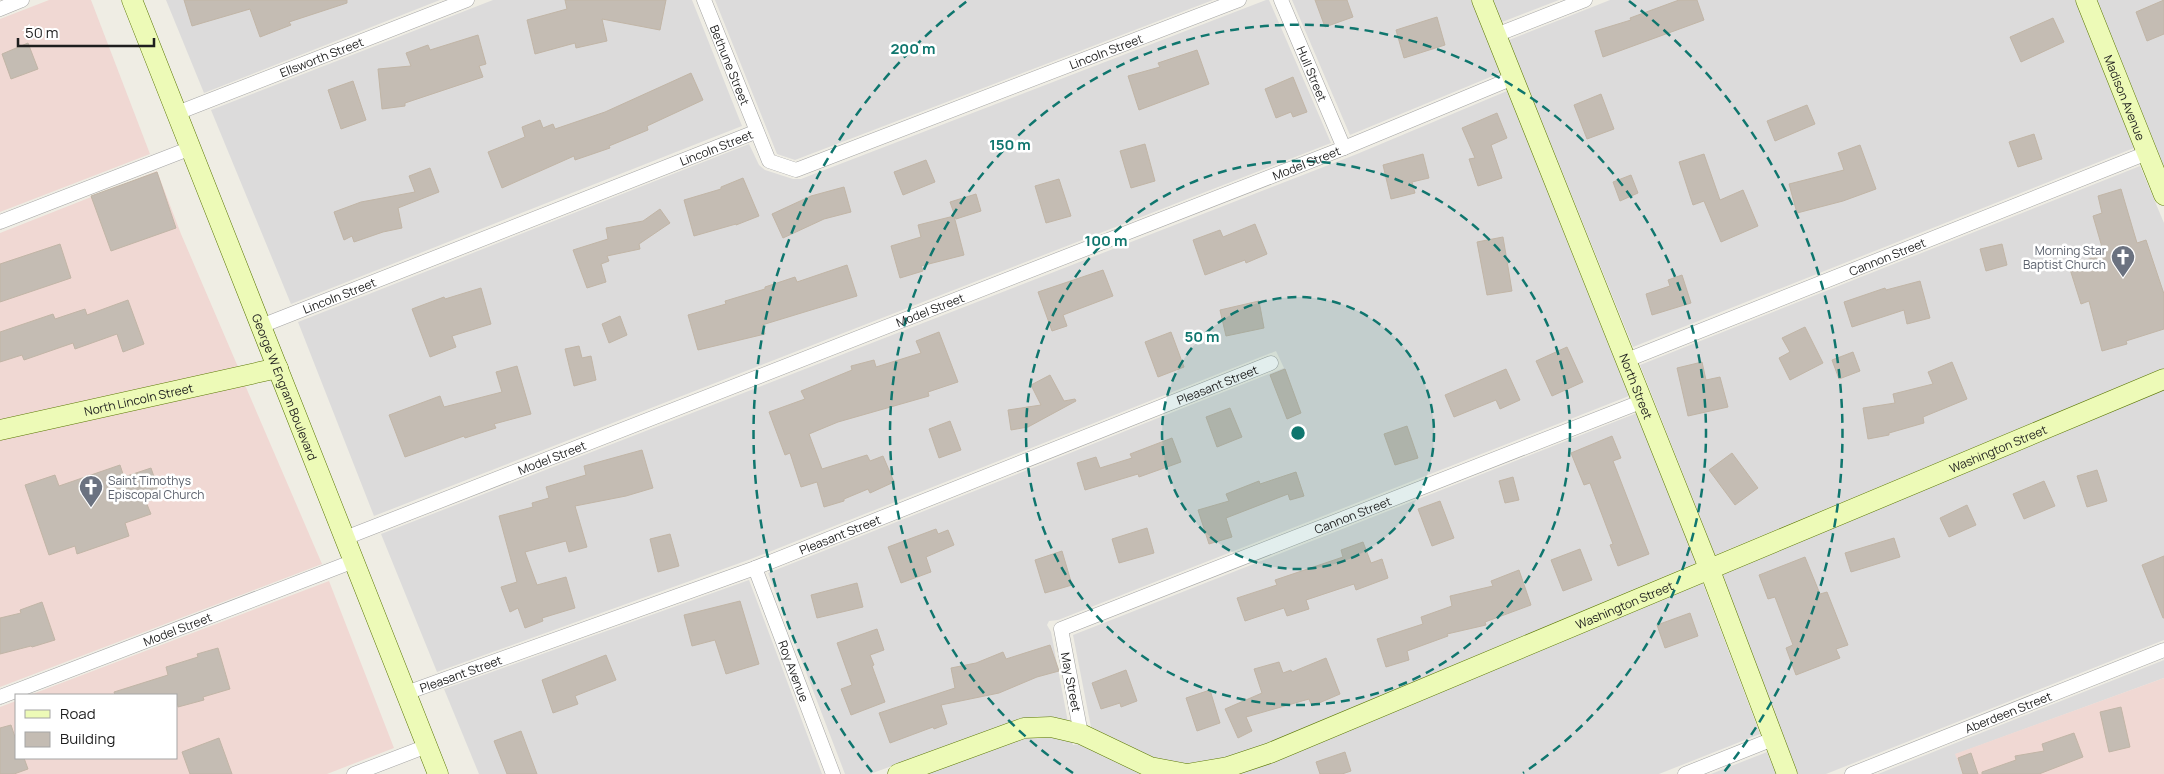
<svg xmlns="http://www.w3.org/2000/svg" width="2164" height="774" viewBox="0 0 2164 774" font-family="Manrope,sans-serif">
<rect width="100%" height="100%" fill="#efede4"/>
<g fill="#dcdbdb">
<path d="M166,0H440L204,93Z"/>
<path d="M493,0H692L742,126L291,304L211,110Z"/>
<path d="M715,0H1213L795,160L777,154Z"/>
<path d="M1266,0H1269L1331,143L374,516L298,322L749,144L759,165L765,170L793,179H801Z"/>
<path d="M1292,0H1471L1500,73L1350,135Z"/>
<path d="M1493,0H1559L1502,22Z"/>
<path d="M1610,0H2075L2134,148L1633,347L1509,40Z"/>
<path d="M2097,0H2164V168L2160,157Z"/>
<path d="M1507,91L1629,396L1058,620L1049,621L1047,625L1051,632L1068,722L1020,719L870,774H845L768,573L1284,368L1276,351L751,559L437,672L381,534L1357,154Z"/>
<path d="M2140,166L2164,223V368L1715,555L1640,365Z"/>
<path d="M2164,389V640L1826,774H1798L1722,573Z"/>
<path d="M1637,413L1696,563L1265,744L1225,758L1187,764L1154,758L1091,727L1073,635Z"/>
<path d="M749,580L822,774H479L444,689Z"/>
<path d="M1702,581L1760,734L1659,774H1236Z"/>
<path d="M2164,660V678L1956,754L1963,774H1878Z"/>
<path d="M1050,736L1072,742L1073,745L1080,744L1144,774H925L1026,737Z"/>
<path d="M1767,752L1776,774H1711Z"/>
</g>
<g fill="#f0d8d3">
<path d="M49,0H91L150,154L0,212V19Z"/>
<path d="M157,171L181,234L238,367L0,421V233Z"/>
<path d="M245,385L322,564L0,687V440Z"/>
<path d="M329,581L394,748L327,774H0V707L16,701V758H176V695H30Z"/>
<path d="M2164,678V774H1963L1955,754Z"/>
</g>
<g fill="#c4bcb3" stroke="#c1b5a6">
<path d="M184,0H347V3L289,22L291,25L260,37L250,9L192,26Z"/>
<path d="M565,0H666L660,30L602,19L607,41L576,48L575,43L535,54L527,20L567,9Z"/>
<path d="M1315,0H1347L1353,17L1325,27Z"/>
<path d="M1679,0H1697L1704,20L1603,57L1595,31L1631,20L1630,18Z"/>
<path d="M2164,0V34L2147,41L2136,12Z"/>
<path d="M1437,17L1445,45L1404,58L1396,30Z"/>
<path d="M2053,18L2064,42L2021,62L2010,37Z"/>
<path d="M478,35L486,64L479,66L483,77L405,103V106L382,109L378,69L411,66L406,53L428,45L430,50Z"/>
<path d="M28,43L38,69L11,79L2,54Z"/>
<path d="M1197,50L1209,84L1139,110L1128,76L1160,67L1158,63Z"/>
<path d="M691,73L703,100L647,126L648,130L609,146L610,148L575,160L574,156L502,188L488,152L525,137L522,127L540,120L543,128L553,124L555,129L605,112Z"/>
<path d="M1293,77L1307,112L1293,117L1291,112L1276,118L1265,89Z"/>
<path d="M353,81L366,120L341,129L328,90Z"/>
<path d="M1601,94L1614,129L1587,139L1574,105Z"/>
<path d="M1807,105L1815,124L1775,141L1767,121Z"/>
<path d="M1497,113L1507,138L1491,145L1502,178L1478,186L1469,159L1475,158L1462,128Z"/>
<path d="M2034,134L2042,159L2018,167L2009,142Z"/>
<path d="M1145,144L1155,181L1131,188L1120,151Z"/>
<path d="M1860,145L1876,189L1843,201L1797,213L1789,184L1844,170L1838,153Z"/>
<path d="M1423,154L1429,178L1412,182L1415,193L1391,199L1383,165Z"/>
<path d="M1704,154L1720,200L1743,190L1758,226L1721,242L1704,201L1693,205L1679,162Z"/>
<path d="M926,160L935,182L903,195L894,172Z"/>
<path d="M430,168L439,192L398,208L402,228L383,232L354,242L352,236L344,240L334,212L361,202L415,192L409,176Z"/>
<path d="M157,172L176,228L111,251L91,196Z"/>
<path d="M1631,175L1638,193L1620,201L1613,182Z"/>
<path d="M743,178L759,216L736,225V224L694,236L684,200L721,189V187Z"/>
<path d="M1059,179L1071,216L1046,223L1035,186Z"/>
<path d="M844,187L851,212L824,219L783,238L772,214L811,196Z"/>
<path d="M2121,189L2137,243L2146,240L2164,294V329L2126,341L2127,344L2102,351L2089,301L2081,304L2069,266L2104,254L2093,216L2102,213L2098,196Z"/>
<path d="M976,194L981,211L956,219L950,202Z"/>
<path d="M660,209L670,223L639,244L640,249L607,256L609,261L601,264L606,282L587,288L573,250L608,239L606,228L643,221Z"/>
<path d="M954,216L964,255L921,266L923,271L900,278L891,246L921,237L918,225Z"/>
<path d="M1255,224L1267,254L1246,263L1245,260L1205,275L1193,240L1220,230L1223,237Z"/>
<path d="M1503,237L1512,291L1487,295L1477,242Z"/>
<path d="M60,244L71,278L0,302V264Z"/>
<path d="M2002,244L2007,265L1986,271L1980,249Z"/>
<path d="M847,265L857,296L762,325L765,334L698,350L688,315L726,304L725,301L765,289V287L795,277L797,282Z"/>
<path d="M1103,270L1113,296L1063,315L1067,326L1052,331L1038,292Z"/>
<path d="M1682,275L1691,303L1652,315L1646,294L1670,286L1668,280Z"/>
<path d="M1920,281L1930,318L1907,324L1904,310L1852,327L1844,302L1885,288L1886,290Z"/>
<path d="M481,288L491,324L452,336L456,347L430,357L412,309L444,297L445,299Z"/>
<path d="M128,300L144,344L123,352L117,334L75,349L73,343L24,360L22,355L0,362V332L53,314L55,319L85,309L87,315Z"/>
<path d="M1259,301L1264,328L1226,336L1220,310Z"/>
<path d="M620,316L627,335L609,343L602,324Z"/>
<path d="M1805,327L1823,363L1790,380L1779,358L1790,352L1782,338Z"/>
<path d="M939,332L958,382L928,392L929,396L838,422L809,434L822,469L867,455L870,461L883,456L894,482L870,493L868,489L844,499V501L824,507L817,482L801,487L790,453L785,455L769,412L805,399L801,391L852,370L851,366L874,360L876,367L921,353L916,341Z"/>
<path d="M1171,332L1184,367L1158,377L1145,342Z"/>
<path d="M579,346L582,358L591,356L596,380L574,386L565,349Z"/>
<path d="M1567,347L1583,382L1552,396L1536,361Z"/>
<path d="M1853,352L1860,371L1839,379L1832,360Z"/>
<path d="M1702,362L1706,380L1720,377L1728,407L1688,416L1677,368Z"/>
<path d="M1952,362L1967,399L1923,417L1924,423L1889,433V435L1868,439L1863,408L1895,403L1893,394L1933,384L1928,372Z"/>
<path d="M517,366L531,414L494,424L496,428L465,438L464,436L405,457L389,415L440,396L444,407L502,392L496,372Z"/>
<path d="M1285,369L1301,413L1287,419L1270,375Z"/>
<path d="M1506,369L1520,400L1500,409L1496,400L1454,417L1445,395Z"/>
<path d="M1050,375L1064,401L1075,399L1076,401L1028,427L1011,430L1008,410L1041,405L1031,385Z"/>
<path d="M1230,408L1242,437L1217,447L1206,417Z"/>
<path d="M950,421L961,450L939,458L929,429Z"/>
<path d="M1407,426L1418,458L1395,465L1384,434Z"/>
<path d="M1612,436L1621,458L1613,461L1649,554L1618,566L1610,545L1613,544L1590,483L1584,485L1571,453Z"/>
<path d="M1172,438L1181,462L1139,477L1138,474L1085,490L1077,463L1096,457L1100,468L1132,458L1130,454Z"/>
<path d="M642,450L653,488L626,496L575,506L587,547L569,552L566,541L525,552L537,585L566,577L575,608L542,618L543,621L525,628L518,608L510,612L501,587L517,582L499,516L533,507L532,503L549,498L546,487L586,475L584,466Z"/>
<path d="M1732,453L1758,488L1735,505L1709,470Z"/>
<path d="M120,465L124,477L151,468L161,497L146,502L151,514L125,523L129,536L77,554L75,546L49,555L25,485L55,475L59,486Z"/>
<path d="M2097,470L2107,501L2087,507L2077,476Z"/>
<path d="M1296,472L1304,496L1290,500L1288,494L1226,518L1232,537L1209,544L1198,510L1229,501L1226,494L1259,481L1260,484Z"/>
<path d="M1513,477L1519,500L1505,503L1499,481Z"/>
<path d="M2044,481L2055,506L2024,519L2013,494Z"/>
<path d="M1440,501L1454,538L1432,546L1418,509Z"/>
<path d="M1967,505L1976,525L1949,537L1940,518Z"/>
<path d="M1147,528L1154,553L1119,563L1112,539Z"/>
<path d="M936,529L938,534L948,530L954,545L926,557L931,572L901,583L888,547Z"/>
<path d="M670,534L679,566L658,572L650,539Z"/>
<path d="M1894,538L1900,557L1851,572L1845,553Z"/>
<path d="M1363,542L1371,563L1382,559L1388,578L1356,590L1354,584L1306,600L1309,609L1287,616L1284,608L1245,621L1237,598L1277,585L1275,580L1343,557L1341,550Z"/>
<path d="M1580,549L1592,580L1563,591L1551,560Z"/>
<path d="M1062,551L1072,585L1045,593L1035,560Z"/>
<path d="M2164,556V618H2163L2142,565Z"/>
<path d="M1805,557L1820,594L1827,592L1848,645L1836,649L1840,658L1796,675L1786,648L1793,645L1775,597L1768,599L1759,575Z"/>
<path d="M1519,570L1531,605L1485,622L1486,625L1447,634L1448,636L1407,651L1409,660L1386,667L1377,639L1423,624L1421,617L1452,606L1450,596L1493,586L1491,581Z"/>
<path d="M857,583L863,607L817,618L811,595Z"/>
<path d="M740,601L759,664L726,674L715,640L692,646L684,615Z"/>
<path d="M42,602L55,640L32,647L31,646L0,654V618L21,613L20,610Z"/>
<path d="M1690,613L1698,636L1665,648L1657,625Z"/>
<path d="M877,629L884,650L870,655L874,665L872,666L885,702L851,715L841,689L852,685L837,643Z"/>
<path d="M1050,645L1059,671L1037,677L999,693L941,705L947,724L934,729L933,727L890,743L879,713L955,688L951,668L976,663L1003,652L1006,659Z"/>
<path d="M218,648L230,689L203,697L204,700L178,707L176,695H115L114,692L168,675L166,667L198,657L197,654Z"/>
<path d="M606,655L616,680L575,696L578,704L553,713L542,680Z"/>
<path d="M1326,658L1340,694L1312,706L1309,699L1246,717L1252,731L1238,738L1225,709L1262,693L1254,669L1279,662L1283,673L1291,670L1292,672Z"/>
<path d="M1126,670L1137,701L1121,707L1120,703L1101,709L1092,683Z"/>
<path d="M1210,690L1220,723L1197,731L1186,698Z"/>
<path d="M2121,707L2130,747L2109,752L2100,712Z"/>
<path d="M11,725L16,740V758H24L28,769L14,774H0V728Z"/>
<path d="M521,731L537,774H507L494,741Z"/>
<path d="M2074,733L2083,757L2039,774H1982V772L2016,760L2015,756L2044,751L2042,744Z"/>
<path d="M219,738L232,774H190L182,752Z"/>
<path d="M1345,752L1351,771L1342,774H1320L1316,762Z"/>
<path d="M1971,753L1978,774H1963L1958,758Z"/>
</g>
<g fill="none" stroke-linecap="round" stroke-linejoin="round">
<g stroke="#a5a5a5" stroke-width="15">
<g id="street">
<path id="s1" d="M704,0L769,161L796,170L1239,0"/>
<path id="s2" d="M1281,0L1344,148"/>
<path d="M0,9L22,0"/>
<path d="M1496,35L1585,0"/>
<path id="s3" d="M177,113L467,0"/>
<path d="M0,222L191,148"/>
<path id="s4" d="M261,326L755,132"/>
<path id="s5" d="M1627,360L2147,153"/>
<path id="s6" d="M345,538L1344,148L1513,78"/>
<path id="s7" d="M755,568L833,774"/>
<path id="s8" d="M406,693L755,568L1271,363"/>
<path id="s9" d="M0,697L354,561"/>
<path id="s10" d="M1081,734L1061,629L1643,401"/>
<path d="M354,774L427,746"/>
<path d="M1685,774L1773,739"/>
<path id="s11" d="M1852,774L2164,650"/>
</g>
</g>
<g stroke="#5a7604" stroke-width="21">
<g id="secondary">
<path id="s12" d="M132,0L438,774"/>
<path id="s13" d="M1482,0L1709,568L1787,774"/>
<path id="s14" d="M2086,0L2164,195"/>
<path id="s15" d="M0,430L278,368"/>
<path id="s16" d="M898,774L1024,728L1051,727L1081,734L1150,767L1187,774L1228,767L1270,753L2164,379"/>
</g>
</g>
<use href="#street" stroke="#fff" stroke-width="14"/>
<use href="#secondary" stroke="#edfab7" stroke-width="20"/>
</g>
<circle cx="1298" cy="433" r="136" fill="#0f766e" fill-opacity=".12"/>
<g fill="none" stroke="#0f766e" stroke-width="2.5" stroke-dasharray="9 6">
<circle cx="1298" cy="433" r="136"/>
<circle cx="1298" cy="433" r="272"/>
<path d="M1073 773A408 408 0 1 1 1523 773"/>
<path d="M872 772A544 544 0 0 1 967 1M1629 1A544 544 0 0 1 1724 772"/>
</g>
<defs>
<g id="church-pin" transform="scale(1.25)"><path d="M0 17L-7.5 6A9.5 9.5 0 1 1 7.5 6Z" fill="#6b7280" stroke="#fff"/><path d="M-1.2-6h2.4v3.5h3.3v2.4h-3.3V6h-2.4V-.1h-3.3v-2.4h3.3Z" fill="#fff"/></g>
</defs>
<g fill-rule="evenodd">
<use href="#church-pin" x="2123" y="257"/>
<use href="#church-pin" x="91" y="487"/>
</g>
<g text-anchor="middle" dominant-baseline="central" stroke-width="5" stroke-linejoin="round" paint-order="stroke">
<g font-size="12" fill="#1e1e1e" stroke="#fff">
<text stroke="none"><textPath href="#s1" startOffset="534">Lincoln Street</textPath></text>
<text stroke="none"><textPath href="#s3" startOffset="155">Ellsworth Street</textPath></text>
<text stroke="none"><textPath href="#s1" startOffset="70">Bethune Street</textPath></text>
<text stroke="none"><textPath href="#s2" startOffset="80">Hull Street</textPath></text>
<text stroke="none"><textPath href="#s14" startOffset="105">Madison Avenue</textPath></text>
<text stroke="none"><textPath href="#s4" startOffset="489">Lincoln Street</textPath></text>
<text stroke="none"><textPath href="#s6" startOffset="1032">Model Street</textPath></text>
<text stroke="none"><textPath href="#s5" startOffset="280">Cannon Street</textPath></text>
<text stroke="none"><textPath href="#s4" startOffset="84">Lincoln Street</textPath></text>
<text stroke="none"><textPath href="#s6" startOffset="628">Model Street</textPath></text>
<text stroke="none"><textPath href="#s8" startOffset="868">Pleasant Street</textPath></text>
<text stroke="none"><textPath href="#s13" startOffset="416">North Street</textPath></text>
<text stroke="none"><textPath href="#s12" startOffset="416">George W Engram Boulevard</textPath></text>
<text stroke="none"><textPath href="#s15" startOffset="142">North Lincoln Street</textPath></text>
<text stroke="none"><textPath href="#s16" startOffset="1181">Washington Street</textPath></text>
<text stroke="none"><textPath href="#s6" startOffset="222">Model Street</textPath></text>
<text stroke="none"><textPath href="#s10" startOffset="420">Cannon Street</textPath></text>
<text stroke="none"><textPath href="#s8" startOffset="462">Pleasant Street</textPath></text>
<text stroke="none"><textPath href="#s16" startOffset="776">Washington Street</textPath></text>
<text stroke="none"><textPath href="#s9" startOffset="190">Model Street</textPath></text>
<text stroke="none"><textPath href="#s7" startOffset="110">Roy Avenue</textPath></text>
<text stroke="none"><textPath href="#s8" startOffset="58">Pleasant Street</textPath></text>
<text transform="translate(1071 682) rotate(79)">May Street</text>
<text stroke="none"><textPath href="#s11" startOffset="168">Aberdeen Street</textPath></text>
</g>
<g font-size="12" fill="#5b616d" stroke="#fff" text-anchor="end">
<text x="2106" y="250">Morning Star<tspan x="2106" dy="14">Baptist Church</tspan></text>
<text x="108" y="480" text-anchor="start">Saint Timothys<tspan x="108" dy="14">Episcopal Church</tspan></text>
</g>
</g>
<circle cx="1298" cy="433" r="8" fill="#0f766e" stroke="#fff" stroke-width="2.5"/>
<g font-size="15" text-anchor="middle" font-weight="bold" fill="#0f766e" stroke="#fff" stroke-width="5" stroke-linejoin="round" paint-order="stroke">
<text x="913" y="54">200 m</text>
<text x="1010" y="150">150 m</text>
<text x="1106" y="246">100 m</text>
<text x="1202" y="342">50 m</text>
</g>
<rect x="15" y="694" width="162" height="65" fill="#ffffff" stroke="#a5a5a5"/>
<rect x="25" y="710" width="25" height="8" fill="#edfab7" stroke="#a5a5a5"/>
<text x="60" y="719" font-size="15" fill="#1e1e1e">Road</text>
<rect x="25" y="732" width="25" height="15" fill="#c4bcb3" stroke="#a5a5a5"/>
<text x="60" y="744" font-size="15" fill="#1e1e1e">Building</text>
<path d="M18 38v8h136v-8" fill="none" stroke="#1e1e1e" stroke-width="2.5"/>
<text x="25" y="38" font-size="15" fill="#1e1e1e" stroke="#ffffff" stroke-width="4" paint-order="stroke">50 m</text>
</svg>
